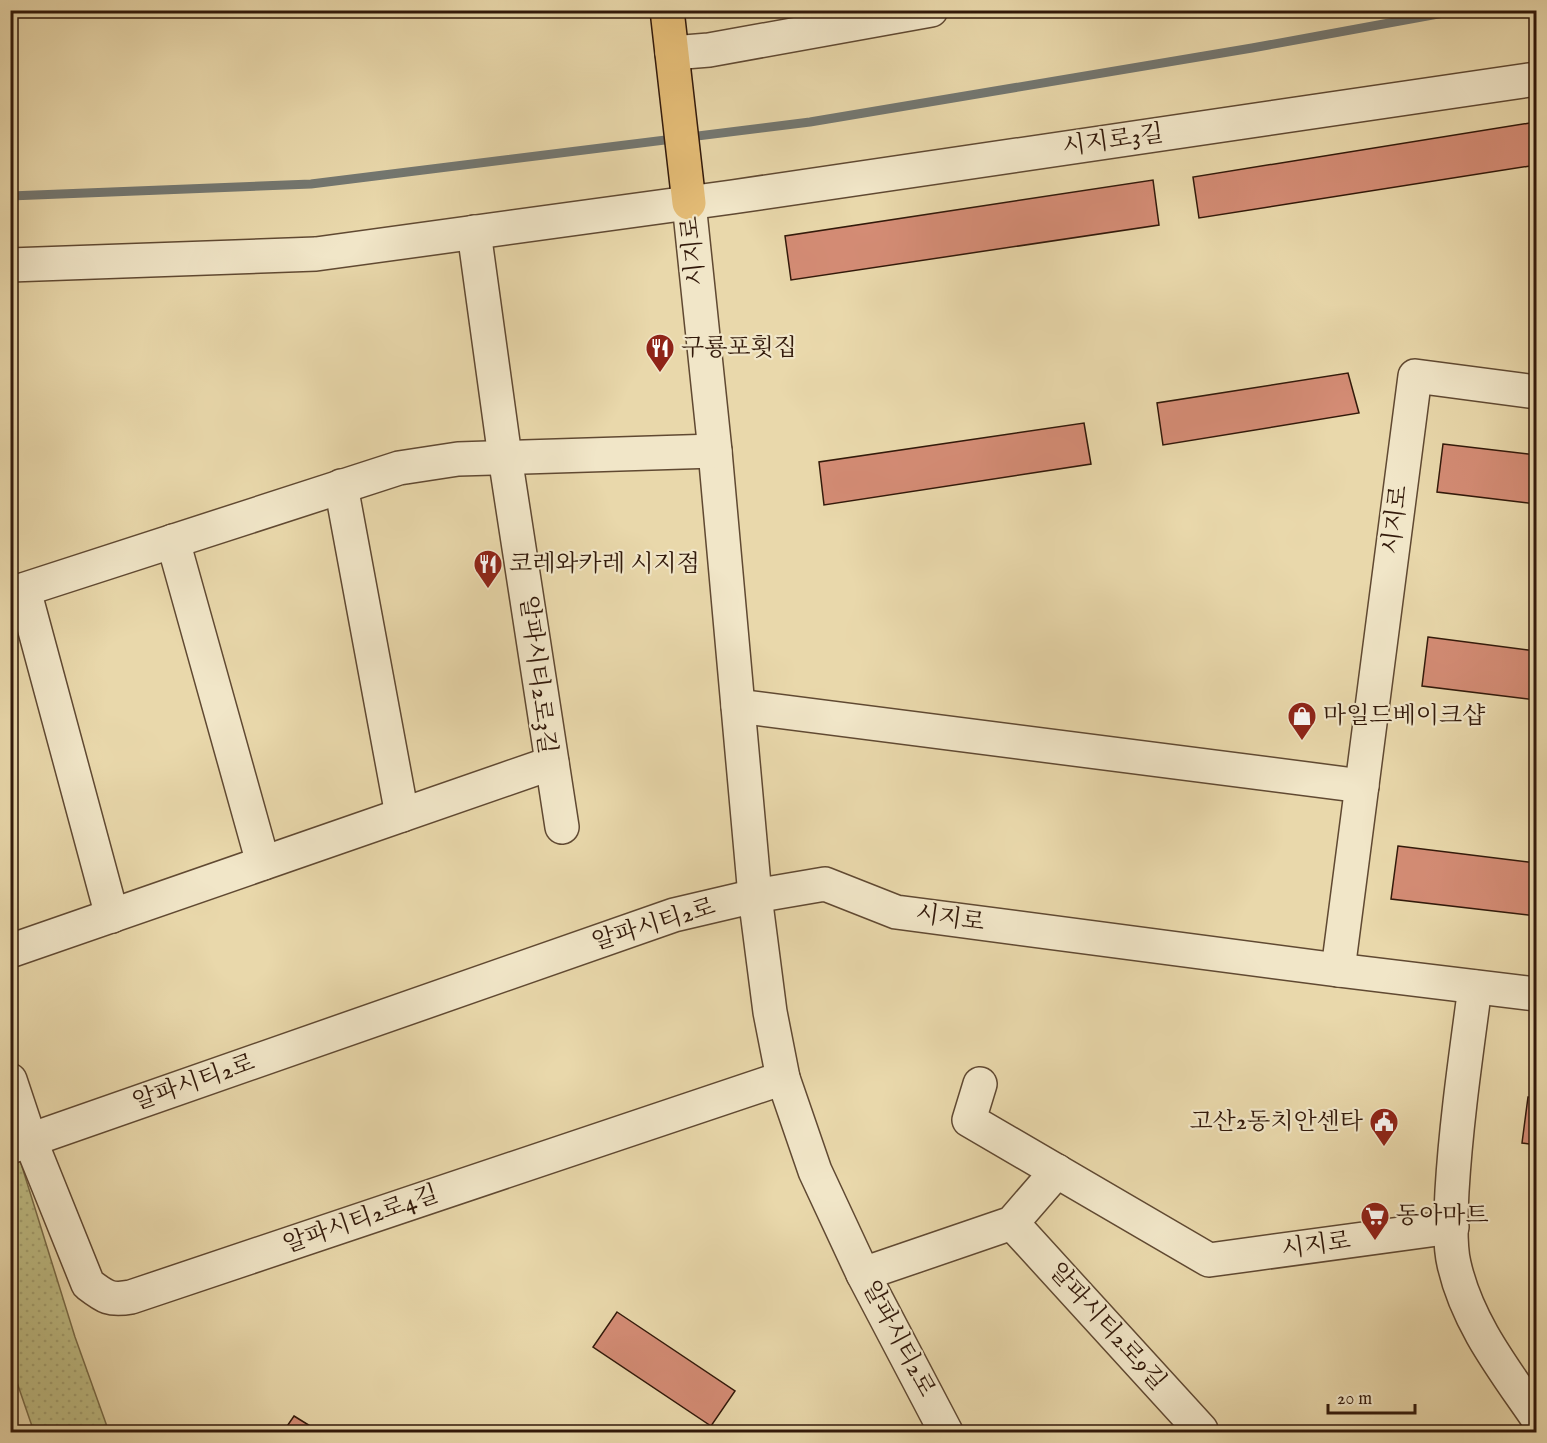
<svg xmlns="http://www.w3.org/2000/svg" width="1547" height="1443" viewBox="0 0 1547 1443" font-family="'IM FELL English','Noto Serif KR',serif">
<defs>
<pattern id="park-dots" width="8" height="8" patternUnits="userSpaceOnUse" patternTransform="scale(1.5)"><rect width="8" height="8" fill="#bebc84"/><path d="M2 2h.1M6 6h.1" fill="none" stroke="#a4a171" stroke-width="1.8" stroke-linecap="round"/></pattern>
</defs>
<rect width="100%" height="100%" fill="#e9d8ab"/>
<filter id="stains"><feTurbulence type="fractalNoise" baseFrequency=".00333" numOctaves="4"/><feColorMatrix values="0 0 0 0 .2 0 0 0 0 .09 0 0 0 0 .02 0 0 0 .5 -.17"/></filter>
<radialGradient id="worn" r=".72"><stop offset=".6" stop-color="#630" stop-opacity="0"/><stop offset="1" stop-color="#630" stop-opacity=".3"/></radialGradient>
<path fill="url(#park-dots)" stroke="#786a47" stroke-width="1.5" d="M10,1128L75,1337L109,1432H34L11,1365Z"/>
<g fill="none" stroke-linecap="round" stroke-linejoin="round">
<path stroke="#737771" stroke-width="9" d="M10,196L311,184L810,122L1252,48L1460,10"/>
</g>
<g fill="#d48c75" stroke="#32190a" stroke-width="1.5">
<path d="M1536,122V165L1199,218L1193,177Z"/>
<path d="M1153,180L1159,225L791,280L785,236Z"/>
<path d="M1348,373L1359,413L1163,445L1157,403Z"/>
<path d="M1084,423L1091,464L824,505L819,462Z"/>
<path d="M1443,444L1536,455V504L1437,492Z"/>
<path d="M1428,637L1536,651V700L1422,686Z"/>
<path d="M1398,846L1536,863V916L1391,899Z"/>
<path d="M1528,1097L1536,1098V1145L1522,1143Z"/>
<path d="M617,1312L735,1391L711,1426L593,1347Z"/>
<path d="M294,1416L320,1432H283Z"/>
</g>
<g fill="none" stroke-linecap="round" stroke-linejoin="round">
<g stroke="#604932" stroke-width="36">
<g id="minor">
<path d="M672,53L709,50L931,10"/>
<path d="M689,203L715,451L755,896L825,884L896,912L1338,970L1536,994"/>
<path d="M474,232L505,457L562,827"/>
<path d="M10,265L316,254L732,197L1536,79"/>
<path d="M341,486L402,815"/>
<path d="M173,541L263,863"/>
<path d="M24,590L112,916"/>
<path d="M10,594L399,468L458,459L715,451"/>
<path d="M738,706L1362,786"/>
<path d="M10,951L552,763"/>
<path d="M1338,970L1415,376L1536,392"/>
<path d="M1475,987C1466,1055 1456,1123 1452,1191C1451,1213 1449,1243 1454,1264C1467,1322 1503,1368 1536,1416"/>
<path d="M10,1080L30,1140L88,1284C105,1297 110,1301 131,1297L783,1078"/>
<path d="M980,1084L969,1120L1209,1260L1452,1227"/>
<path d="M10,1147L674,915L755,896L770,1012L783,1078L815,1171L863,1274L946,1432"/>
<path d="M1012,1223L1201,1430V1432"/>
<path d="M863,1274L1012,1223L1057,1171"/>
</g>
</g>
<g stroke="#32190a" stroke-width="36">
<path id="major" d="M667,10L689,203"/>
</g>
<use href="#minor" stroke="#f1e6c8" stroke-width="33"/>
<use href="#major" stroke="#e4bc76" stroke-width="33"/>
</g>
<defs>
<g id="restaurant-pin" transform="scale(1.5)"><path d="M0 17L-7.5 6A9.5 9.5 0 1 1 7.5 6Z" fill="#8f2418" stroke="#f1e6c8"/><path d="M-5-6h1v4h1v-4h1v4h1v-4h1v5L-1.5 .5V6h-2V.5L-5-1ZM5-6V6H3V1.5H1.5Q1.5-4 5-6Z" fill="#fff"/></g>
<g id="shop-pin" transform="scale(1.5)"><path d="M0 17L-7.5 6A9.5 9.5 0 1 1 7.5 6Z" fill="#8f2418" stroke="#f1e6c8"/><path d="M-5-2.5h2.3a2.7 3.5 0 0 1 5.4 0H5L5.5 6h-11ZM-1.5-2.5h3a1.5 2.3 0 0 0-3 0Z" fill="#fff"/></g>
<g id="civic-pin" transform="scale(1.5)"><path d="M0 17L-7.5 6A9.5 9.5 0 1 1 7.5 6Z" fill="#8f2418" stroke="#f1e6c8"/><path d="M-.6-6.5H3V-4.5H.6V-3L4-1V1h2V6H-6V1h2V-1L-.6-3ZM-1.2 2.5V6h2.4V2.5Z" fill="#fff"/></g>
<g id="supermarket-pin" transform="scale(1.5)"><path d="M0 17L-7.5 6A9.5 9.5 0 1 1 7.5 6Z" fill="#8f2418" stroke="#f1e6c8"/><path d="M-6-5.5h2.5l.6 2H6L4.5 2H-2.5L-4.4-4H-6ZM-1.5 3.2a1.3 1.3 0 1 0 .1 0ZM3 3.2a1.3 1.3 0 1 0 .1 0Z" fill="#fff"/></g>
</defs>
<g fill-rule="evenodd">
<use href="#restaurant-pin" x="660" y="348"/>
<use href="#restaurant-pin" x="488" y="564"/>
<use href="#shop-pin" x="1302" y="716"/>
<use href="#civic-pin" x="1384" y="1122"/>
<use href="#supermarket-pin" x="1375" y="1216"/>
</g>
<g text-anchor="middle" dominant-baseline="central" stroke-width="4.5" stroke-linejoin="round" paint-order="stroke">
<g font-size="24" fill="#32190a" stroke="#f1e6c8">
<text transform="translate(1113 141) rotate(-8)">시지로3길</text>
<text transform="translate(694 251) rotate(-96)">시지로</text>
<text transform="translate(1396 520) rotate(-83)">시지로</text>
<text transform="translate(537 675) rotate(83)">알파시티2로3길</text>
<text transform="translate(950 919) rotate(8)">시지로</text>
<text transform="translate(654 925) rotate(-17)">알파시티2로</text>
<text transform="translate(194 1083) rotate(-19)">알파시티2로</text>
<text transform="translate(361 1220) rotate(-19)">알파시티2로4길</text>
<text transform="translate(1316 1246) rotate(-8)">시지로</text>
<text transform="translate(1107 1327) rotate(48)">알파시티2로9길</text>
<text transform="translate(898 1339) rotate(62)">알파시티2로</text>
</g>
<g font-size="24" fill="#32190a" stroke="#f1e6c8" text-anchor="start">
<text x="681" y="348">구룡포횟집</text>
<text x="509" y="564">코레와카레 시지점</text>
<text x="1323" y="716">마일드베이크샵</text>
<text x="1363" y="1122" text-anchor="end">고산2동치안센타</text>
<text x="1396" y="1216">동아마트</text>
</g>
</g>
<rect width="1547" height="1443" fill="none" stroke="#e9d8ab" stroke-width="36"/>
<rect x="12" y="12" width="1523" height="1419" fill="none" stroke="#32190a" stroke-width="3"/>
<rect x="18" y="18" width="1511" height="1407" fill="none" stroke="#32190a" stroke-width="1.5"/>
<path d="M1328 1404v9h87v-9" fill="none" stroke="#32190a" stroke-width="3"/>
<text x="1337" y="1404" font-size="18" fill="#32190a" stroke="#f1e6c8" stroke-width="4.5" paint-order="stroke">20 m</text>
<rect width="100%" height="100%" filter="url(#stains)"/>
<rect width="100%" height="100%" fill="url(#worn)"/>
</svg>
